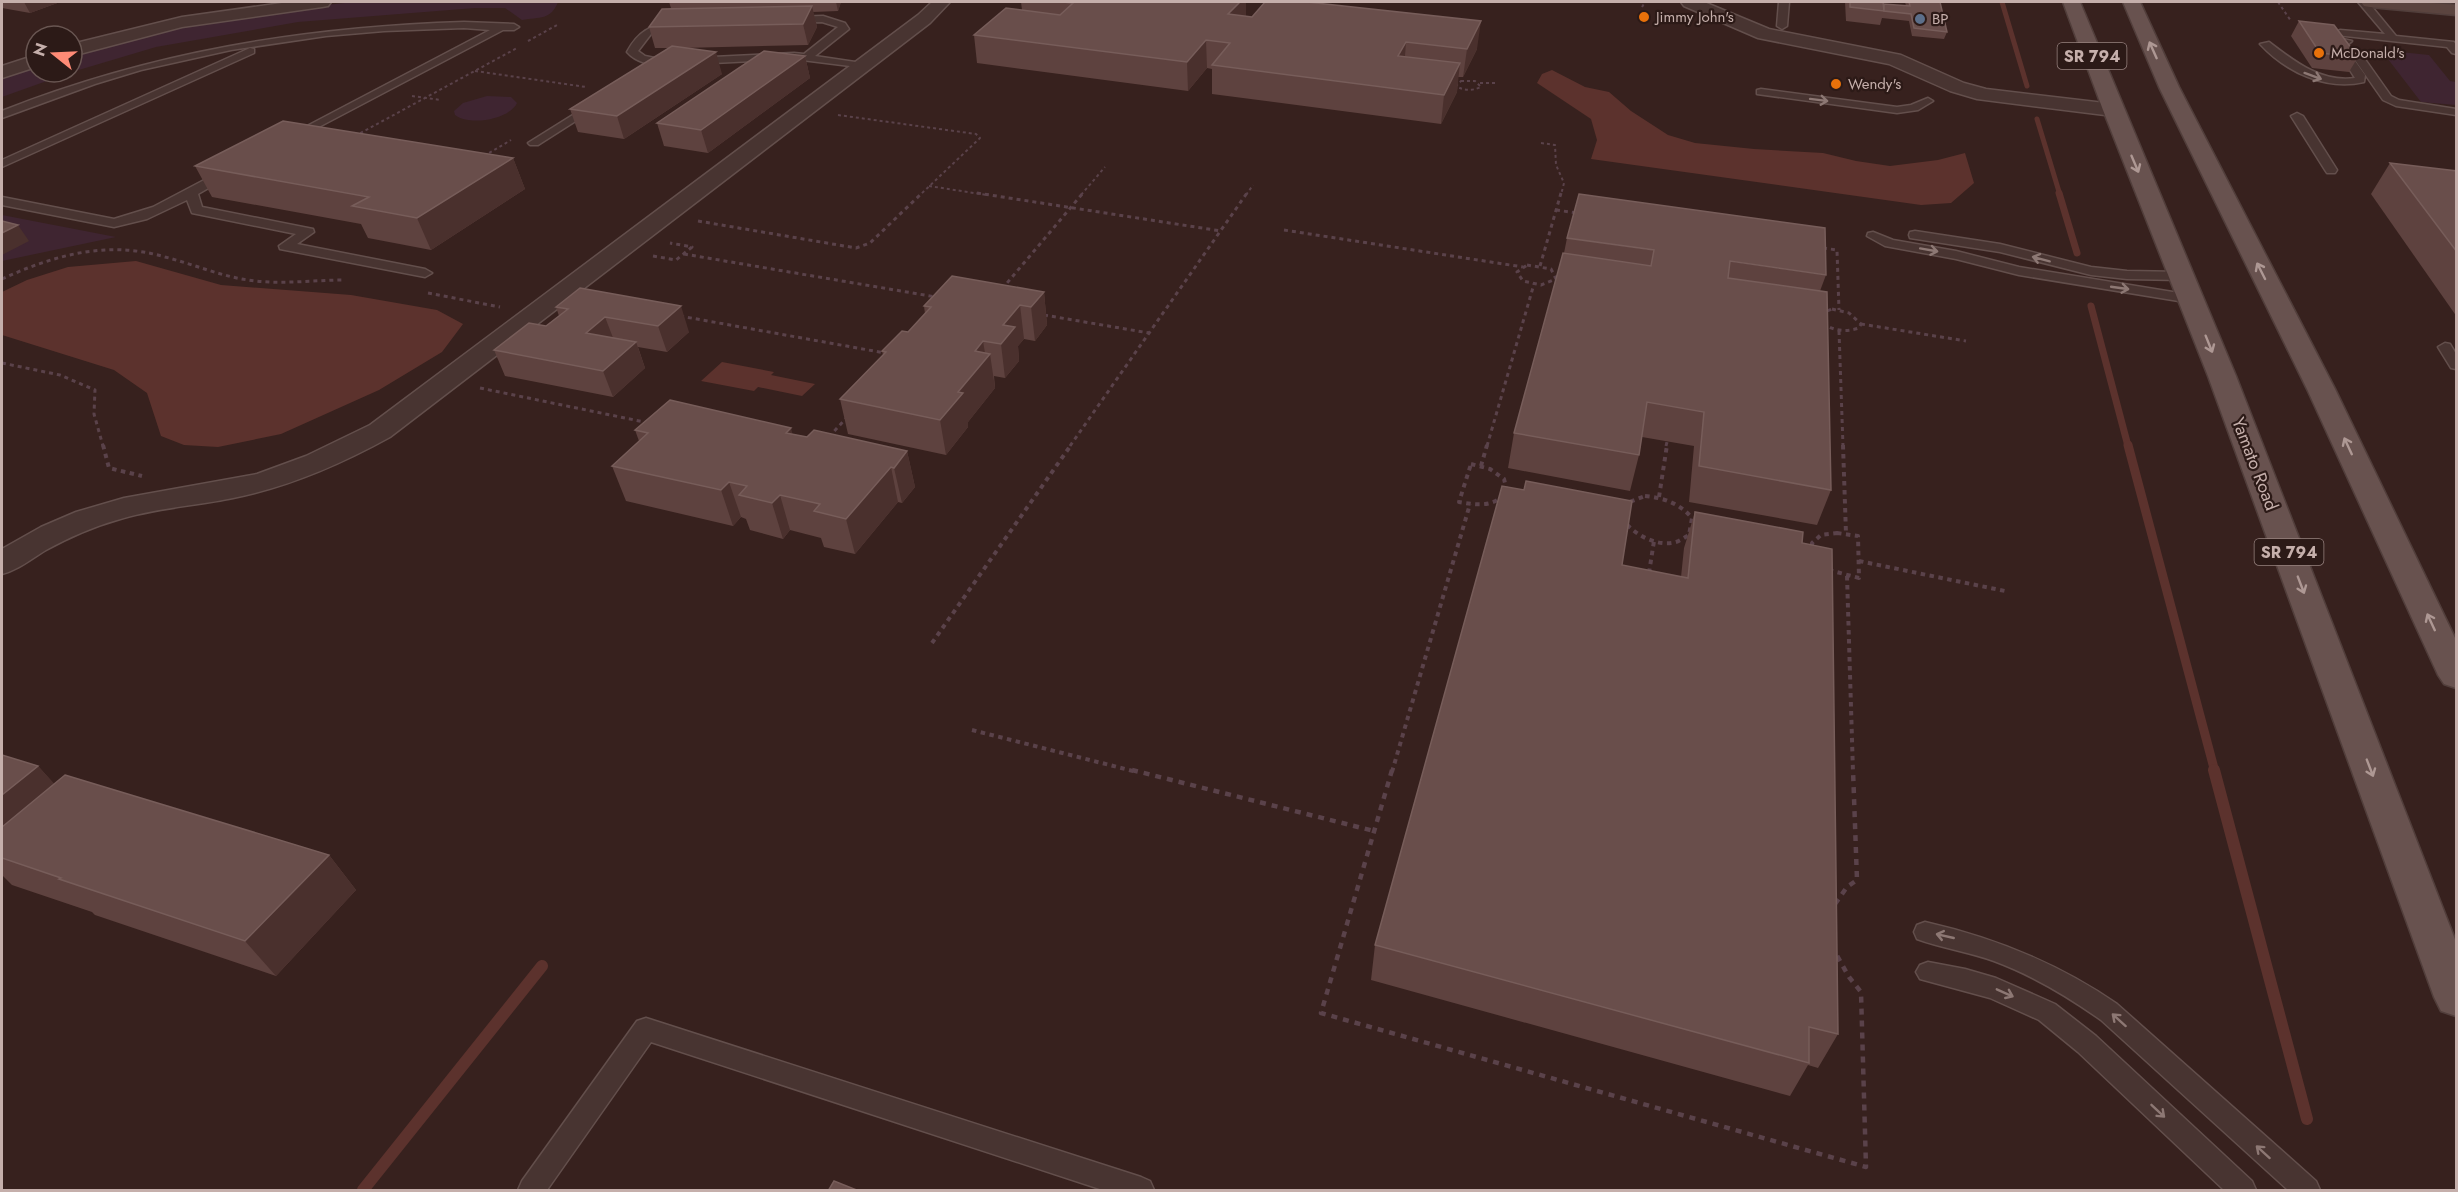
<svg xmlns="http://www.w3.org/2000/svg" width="2458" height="1192" viewBox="0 0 2458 1192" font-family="Jost,sans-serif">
<rect width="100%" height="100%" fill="#37211e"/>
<g fill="#3f2531">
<path d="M354,2H558C551,20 540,17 522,20L505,8H475L298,22L156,47L72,72V53L174,26L269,11Z"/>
<path d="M2381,50L2429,55L2450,81L2456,82V105L2421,102Z"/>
<path d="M36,64V72H72L2,97V76Z"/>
<path d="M487,96L511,97L517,103C509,120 469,126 455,115L454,111L463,103Z"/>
<path d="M2,215L116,237L2,261Z"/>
</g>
<g fill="#5c322d">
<path d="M1552,70L1585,87L1609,92L1631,111L1668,135L1695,143L1754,149L1823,153L1856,161L1890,166L1938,160L1965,153L1974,183L1951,203L1921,205L1591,159L1597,140L1591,119L1537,83L1542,74Z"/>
<path d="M136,261L221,285L351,295L437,310L463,324L442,352L379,390L281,434L218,447L184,445L161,436L147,393L114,370L2,335V292L27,280L68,267Z"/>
<path d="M722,362L774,372L771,375L815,384L802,396L758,387L754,391L701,381Z"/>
</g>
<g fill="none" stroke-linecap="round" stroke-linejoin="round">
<g stroke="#5c322d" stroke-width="5">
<path d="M2002,2L2027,86"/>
<path d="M2037,119L2060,195"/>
</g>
<g stroke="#5c322d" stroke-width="7">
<path d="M2059,193L2077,253"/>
<path d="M2091,306L2128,446"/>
</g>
<path stroke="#5c322d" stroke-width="9" d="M2128,445L2215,772"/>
<g stroke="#5c322d" stroke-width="12">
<path d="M2214,770L2307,1119"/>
<path d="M363,1190L542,966"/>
</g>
<g stroke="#634f4c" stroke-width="3">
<g id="lane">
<path d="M1779,2H1789L1787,26L1782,29L1777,26Z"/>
<path d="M2358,2H2368L2396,36L2454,42L2456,45V54L2452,53L2447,47L2336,35L2335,33L2340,30L2385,34Z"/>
<path d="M823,16L845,23L849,29L815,56L862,63L867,66L866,68L794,59L693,64L688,61L693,58L794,53L804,54L838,27L822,22L792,23L787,20L792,17Z"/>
<path d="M464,22L514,24L519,27L514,30H503L294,140L288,137L290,135L490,30L464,28L384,31L326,36L231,50L141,70L95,84L2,118V111C151,52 304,27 464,22Z"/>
<path d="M672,22L675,23V27L651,34L638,51L645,56L664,60V64C650,66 636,62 627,52C638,32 650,25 672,22Z"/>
<path d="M2343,39L2352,41L2345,47L2365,75L2364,82C2326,91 2286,72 2260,44L2269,42C2294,61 2321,83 2355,78L2335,47Z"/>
<path d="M250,48L254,49V53L2,167V160Z"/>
<path d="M2358,54L2362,55L2391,96L2399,100L2456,109V115L2396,106L2383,100L2353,57Z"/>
<path d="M1761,89L1897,107L1911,105L1928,98L1933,101L1918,110L1897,113L1757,94V90Z"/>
<path d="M592,103L596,104V108L538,145H530L528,143Z"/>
<path d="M2297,113L2303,116L2337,170L2335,173H2327L2325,170L2291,116Z"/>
<path d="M227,168L233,172L231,175L198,194L202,207L313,229L314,232L297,244L425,269L432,273L425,277L280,249L279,246L296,234L192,213L187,200L147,219L114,227L2,205V197L114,219L153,207Z"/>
<path d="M1915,231L2000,244L2091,267L2127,271L2182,272L2189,276L2182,280L2127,279L2091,275L2000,252L1910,238L1909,235L1910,232Z"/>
<path d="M1873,232L1893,240L1956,251L2019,267L2191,295L2198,299L2191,303L2019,275L1956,259L1885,246L1867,236L1868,233Z"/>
<path d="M2445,343L2450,344L2456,354V369L2451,368L2438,347Z"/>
<path d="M1925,922C1995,938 2058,963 2117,1004L2316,1181L2320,1190H2288L2101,1020C2067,996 2032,975 1994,961C1969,952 1942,948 1917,939L1914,932L1917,925Z"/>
<path d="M1928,962L1965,969L1996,978L2055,1004L2096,1036L2252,1181L2256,1190H2224L2078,1052L2039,1020L1990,998L1920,979L1916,972L1920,965Z"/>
<path d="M646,1018L1141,1177L1150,1181L1154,1190H1103L651,1042L547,1190H518L522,1181L637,1021Z"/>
</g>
</g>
<g stroke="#634f4c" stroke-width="3">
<g id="street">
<path d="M289,2H331L328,6L322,7L182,27L72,56V44L182,17Z"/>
<path d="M932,2H950L930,23L390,437C341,464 289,487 233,498C195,506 154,508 117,520C92,527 68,538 46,550C31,559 18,570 2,574V549L41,527L76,512L124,498L257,474L306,456L370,425L918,15Z"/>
<path d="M1681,2H1704L1769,29L1901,55L1964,83L1986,89L2113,104L2120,106L2123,110L2120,114L2113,116L1977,99L1950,91L1889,64L1758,38L1684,6Z"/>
<path d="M36,55V67L2,78V66Z"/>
</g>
</g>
<g stroke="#513e3b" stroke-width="3">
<path id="secondary" d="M2361,2H2421L2456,5V15L2370,7L2364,6Z"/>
</g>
<g stroke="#513e3b" stroke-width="3">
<g id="primary">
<path d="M2063,2H2080L2236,376L2456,942V1016L2441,1011L2434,997L2208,376L2103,110Z"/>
<path d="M2123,2H2140L2179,87L2335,389L2456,640V688L2444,684L2438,675L2307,389L2159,87Z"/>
</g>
</g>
<g stroke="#5a424a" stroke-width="2" stroke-dasharray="3 3" stroke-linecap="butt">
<path d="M2278,2L2291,21"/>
<path d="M1642,7L1645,2"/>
<path d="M528,41L557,25"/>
<path d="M475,71L586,87"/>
<path d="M1461,81H1475L1481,87C1472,91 1464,91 1456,86Z"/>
<path d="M1480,83H1498"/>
<path d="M412,96L441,100"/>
<path d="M838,115L976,134L980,138L920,195"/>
<path d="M355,136L517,48"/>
<path d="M1541,143L1555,145L1556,165L1564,183L1561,195"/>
<path d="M484,156L511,140"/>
<path d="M929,186L987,195"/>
<path d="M1081,195L1105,167"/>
<path d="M1246,195L1253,185"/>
</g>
<g stroke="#5a424a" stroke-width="3" stroke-dasharray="4 4" stroke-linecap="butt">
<path d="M977,193L1221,231"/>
<path d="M1556,210L1577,213"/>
<path d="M698,221L856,248L870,243L922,193"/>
<path d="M1284,230L1523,267"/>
<path d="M1823,248L1837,250L1839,310"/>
<path d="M684,254L936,297"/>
<path d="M653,256L676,260L692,247L670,243"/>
<path d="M1527,265L1551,269L1556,279L1541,285L1523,281L1517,272Z"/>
<path d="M1540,266L1561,193"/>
<path d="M2,279C54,255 108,240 165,257C193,264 220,276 248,280C280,285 312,280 344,280"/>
<path d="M1002,289L1083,193"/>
<path d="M428,293L500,307"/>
<path d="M1832,309L1849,313L1861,324L1859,328C1844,333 1828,331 1818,317L1819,314Z"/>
<path d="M1044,315L1149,333"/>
<path d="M680,316L885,353"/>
<path d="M1861,324L1966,341"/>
<path d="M1839,331L1843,446"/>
<path d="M2,363L60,375L95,390L94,414L103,446"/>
<path d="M480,388L649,423"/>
<path d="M829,437L848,416"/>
<path d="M1070,446L1247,193"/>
<path d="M1487,446L1534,284"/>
<path d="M1666,446L1667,442"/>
</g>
<g stroke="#5a424a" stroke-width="4" stroke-dasharray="4.5 4.5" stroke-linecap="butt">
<path d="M103,445L109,468L142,476"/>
<path d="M1843,445L1846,534"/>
<path d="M1471,464L1490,469L1504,479L1507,491C1495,508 1477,505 1459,502Z"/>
<path d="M1481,466L1487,445"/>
<path d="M1645,496C1664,498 1679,503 1692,518L1689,535C1685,537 1680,541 1676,542C1655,548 1630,532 1619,515L1624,504Z"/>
<path d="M1659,497L1667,445"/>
<path d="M1837,533L1858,536L1859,578L1829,570L1812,554V543L1821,535Z"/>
<path d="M1859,561L2005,591"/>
<path d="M1649,573L1654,541"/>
<path d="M1847,576L1853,772"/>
<path d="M932,643L1071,445"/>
<path d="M972,730L1137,772"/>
<path d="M1392,772L1470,504"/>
</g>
<g stroke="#5a424a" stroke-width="4.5" stroke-dasharray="6 6" stroke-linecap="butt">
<path d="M1132,770L1374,831"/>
<path d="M1392,770L1321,1013L1866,1167L1861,992L1849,977L1835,952"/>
<path d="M1835,904L1847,887L1857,880L1853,770"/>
</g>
<use href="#lane" fill="#483431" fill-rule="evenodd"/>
<use href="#street" fill="#483431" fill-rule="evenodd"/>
<use href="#secondary" fill="#5b443f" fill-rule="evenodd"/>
<use href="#primary" fill="#68524f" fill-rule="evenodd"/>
</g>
<g fill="#5e423f">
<path d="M2,2H60L30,13L2,8Z"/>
<path d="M669,2H841L838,11L813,12L817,27L808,45L682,48L722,74L624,139L578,132L570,109L669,48H655L649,27L671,8Z"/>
<path d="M1021,2H1246V16L1477,49L1463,77H1458L1457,92L1441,124L1212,94V69L1207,68L1188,91L977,63L974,35L1022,10Z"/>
<path d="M1845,2H1883L1884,4L1906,6L1905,2H1940L1947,32L1944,39L1912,36L1909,21L1882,18L1880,25L1846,21Z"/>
<path d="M2299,21L2358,57L2349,72L2312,68L2291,36Z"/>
<path d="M805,56L810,78L708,153L664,146L657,123Z"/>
<path d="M513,158L525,189L431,250L368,238L361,224L212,197L195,166Z"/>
<path d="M2390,163L2457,171V317L2371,194Z"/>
<path d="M1567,238L1826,275L1820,291L1831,490L1817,525L1689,502L1694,446L1642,437L1639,455L1630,491L1508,468L1514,433L1564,253Z"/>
<path d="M1044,292L1047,325L1035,341L1024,339L1018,346L1019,361L1005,378L994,376L995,388L968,422V427L946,455L848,434L840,399L883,355L882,351L908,332L925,314L924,306Z"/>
<path d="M556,307L689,332L667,352L638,347L645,368L613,397L505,376L494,350L546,326L559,316Z"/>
<path d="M635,430L793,434L807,437L907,451L915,487L902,503L898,502L855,554L824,547L821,538L790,530L783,539L750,530L746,519L741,517L733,526L626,501L612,466L639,441Z"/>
<path d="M1695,512L1802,543L1838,1034L1818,1068L1808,1065L1790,1096L1371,980L1375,945L1622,565L1681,577L1684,548Z"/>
<path d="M2,755L38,766L54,784L329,855L356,890L276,976L95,915L92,912L12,885L2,875Z"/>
</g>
<g fill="#4a302d">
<path d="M24,2H60L30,13Z"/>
<path d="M836,2H841L838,11Z"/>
<path d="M1240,2H1246V21L1228,14Z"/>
<path d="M812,6L817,27L808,45L803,24Z"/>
<path d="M1481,21L1477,49L1463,77L1467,49Z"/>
<path d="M1206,40L1207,68L1188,91L1187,62Z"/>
<path d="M1406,42L1404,70L1398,56Z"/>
<path d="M716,52L722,74L624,139L617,116Z"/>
<path d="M805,56L810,78L708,153L701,130Z"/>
<path d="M1460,63L1457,92L1441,124L1444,95Z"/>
<path d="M513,158L525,189L431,250L417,218Z"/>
<path d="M18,225L29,241L2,255V233Z"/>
<path d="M1044,292L1047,325L1035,341L1031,307Z"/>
<path d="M1020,305L1024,339L1018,346L1019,361L1005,378L1001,344L1003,325Z"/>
<path d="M681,306L689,332L667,352L658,326Z"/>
<path d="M605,317L615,343L586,333Z"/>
<path d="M983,341L986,359L990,354L995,388L968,422V427L946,455L940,420L958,392L975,351Z"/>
<path d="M636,342L645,368L613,397L603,371Z"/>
<path d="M791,428L800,463L786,433Z"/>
<path d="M907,451L915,487L902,503L894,468Z"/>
<path d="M891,467L898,502L855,554L846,519Z"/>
<path d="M729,482L741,517L733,526L721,490Z"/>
<path d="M780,495L790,530L783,539L772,503Z"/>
<path d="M38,766L71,802L2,858V795Z"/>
<path d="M329,855L356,890L276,976L245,941Z"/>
</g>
<g fill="#694e4b" stroke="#775d5a" stroke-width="1.5">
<path d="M1063,2H1240L1228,14L1252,17L1265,2H1307L1481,21L1467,49L1406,42L1398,56L1460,63L1444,95L1212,65L1230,43L1206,40L1187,62L974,35L1006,8L1060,15L1073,3Z"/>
<path d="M1850,2H1883L1884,11L1850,7Z"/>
<path d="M1909,2H1940L1947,32L1914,28L1911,14L1884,11V4L1910,6Z"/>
<path d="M812,6L803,24L649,27L662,9Z"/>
<path d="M2299,21L2334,25L2358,57L2320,53Z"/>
<path d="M672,46L716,52L617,116L570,109Z"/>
<path d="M764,51L805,56L701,130L657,123Z"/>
<path d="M283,121L513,158L417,218L352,206L369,197L195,166Z"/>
<path d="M2390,163L2457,171V252Z"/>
<path d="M1579,194L1825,228L1826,275L1730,261L1728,278L1827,292L1831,490L1699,466L1704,412L1647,402L1639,455L1514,433L1563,253L1651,266L1654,250L1567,238Z"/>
<path d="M2,221L18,225L2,233Z"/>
<path d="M952,276L1044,292L1031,307L1020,305L1003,325L1015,327L1001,344L983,341L975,351L990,354L958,392L963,393L940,420L840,399L886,352L882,351L902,331L908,332L931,307L924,306Z"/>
<path d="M580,288L681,306L658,326L605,317L586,333L636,342L603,371L494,350L529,323L546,326L568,309L556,307Z"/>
<path d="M670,400L791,428L786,433L807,437L814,430L907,451L894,468L891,467L846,519L814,511L820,504L780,495L772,503L739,495L747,486L729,482L721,490L612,466L648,433L635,430Z"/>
<path d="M1526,481L1632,501L1622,565L1688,578L1695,512L1803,532L1802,543L1832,549L1838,1034L1809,1027V1063L1375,945L1502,486L1524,490Z"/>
<path d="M2,755L38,766L2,795Z"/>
<path d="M65,775L329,855L245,941L59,879L61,878L2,858V827Z"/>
<path d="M834,1181L859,1191H828Z"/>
</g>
<defs><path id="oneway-shaft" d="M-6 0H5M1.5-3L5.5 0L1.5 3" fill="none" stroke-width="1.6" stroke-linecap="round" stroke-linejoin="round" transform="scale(1.5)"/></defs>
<g stroke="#ae9894">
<use href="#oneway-shaft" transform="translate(2153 50) rotate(-114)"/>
<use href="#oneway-shaft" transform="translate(2135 164) rotate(67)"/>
<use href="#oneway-shaft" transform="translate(2261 271) rotate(-117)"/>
<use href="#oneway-shaft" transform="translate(2209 344) rotate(68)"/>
<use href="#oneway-shaft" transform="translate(2348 446) rotate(-115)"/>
<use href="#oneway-shaft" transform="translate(2301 585) rotate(69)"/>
<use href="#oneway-shaft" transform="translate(2431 622) rotate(-115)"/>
<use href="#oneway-shaft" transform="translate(2370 768) rotate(69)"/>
</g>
<g stroke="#8d7874">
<use href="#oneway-shaft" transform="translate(2313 76) rotate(20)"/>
<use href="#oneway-shaft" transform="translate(1819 100) rotate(7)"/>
<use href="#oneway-shaft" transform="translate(1929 250) rotate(10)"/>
<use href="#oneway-shaft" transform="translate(2041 259) rotate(-165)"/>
<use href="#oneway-shaft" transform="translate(2120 288) rotate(8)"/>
<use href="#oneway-shaft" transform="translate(1945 936) rotate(-167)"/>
<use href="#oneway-shaft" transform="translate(2005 993) rotate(24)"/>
<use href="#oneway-shaft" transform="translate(2119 1020) rotate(-138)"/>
<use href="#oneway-shaft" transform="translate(2158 1111) rotate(43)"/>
<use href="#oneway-shaft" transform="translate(2263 1152) rotate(-138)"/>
</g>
<g fill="#e8710a" stroke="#2c1a17" stroke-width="2">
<circle cx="1644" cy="17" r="6"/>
<circle cx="2319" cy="53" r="6"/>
<circle cx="1836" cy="84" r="6"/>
</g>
<circle fill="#5c6f8a" stroke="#2c1a17" stroke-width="2" cx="1920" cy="19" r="6"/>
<g text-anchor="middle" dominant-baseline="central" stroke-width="4.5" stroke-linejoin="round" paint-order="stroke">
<g font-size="15" fill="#c5afab" stroke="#2c1a17" text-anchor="start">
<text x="1656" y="17">Jimmy John's</text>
<text x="1932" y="19">BP</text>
<text x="2331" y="53">McDonald's</text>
<text x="1848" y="84">Wendy's</text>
</g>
<g fill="#2c1a17" stroke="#97827f" stroke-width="1.5">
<rect x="2057.5" y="43" width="69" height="26" rx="4.5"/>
<rect x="2254.5" y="539" width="69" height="26" rx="4.5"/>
</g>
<g font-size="16" font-weight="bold" fill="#c5afab">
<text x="2092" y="56">SR 794</text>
<text x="2289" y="552">SR 794</text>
</g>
<g font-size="18" fill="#c5afab" stroke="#2c1a17">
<text transform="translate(2255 464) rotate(69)">Yamato Road</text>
</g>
</g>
<rect width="2458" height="1192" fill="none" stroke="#c5afab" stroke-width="6"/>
<g transform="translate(54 54) rotate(288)"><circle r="28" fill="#2c1a17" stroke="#695652" stroke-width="1.5"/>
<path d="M0-4.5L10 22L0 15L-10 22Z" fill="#ff8b76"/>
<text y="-9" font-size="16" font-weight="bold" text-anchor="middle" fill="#c5afab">N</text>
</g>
</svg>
